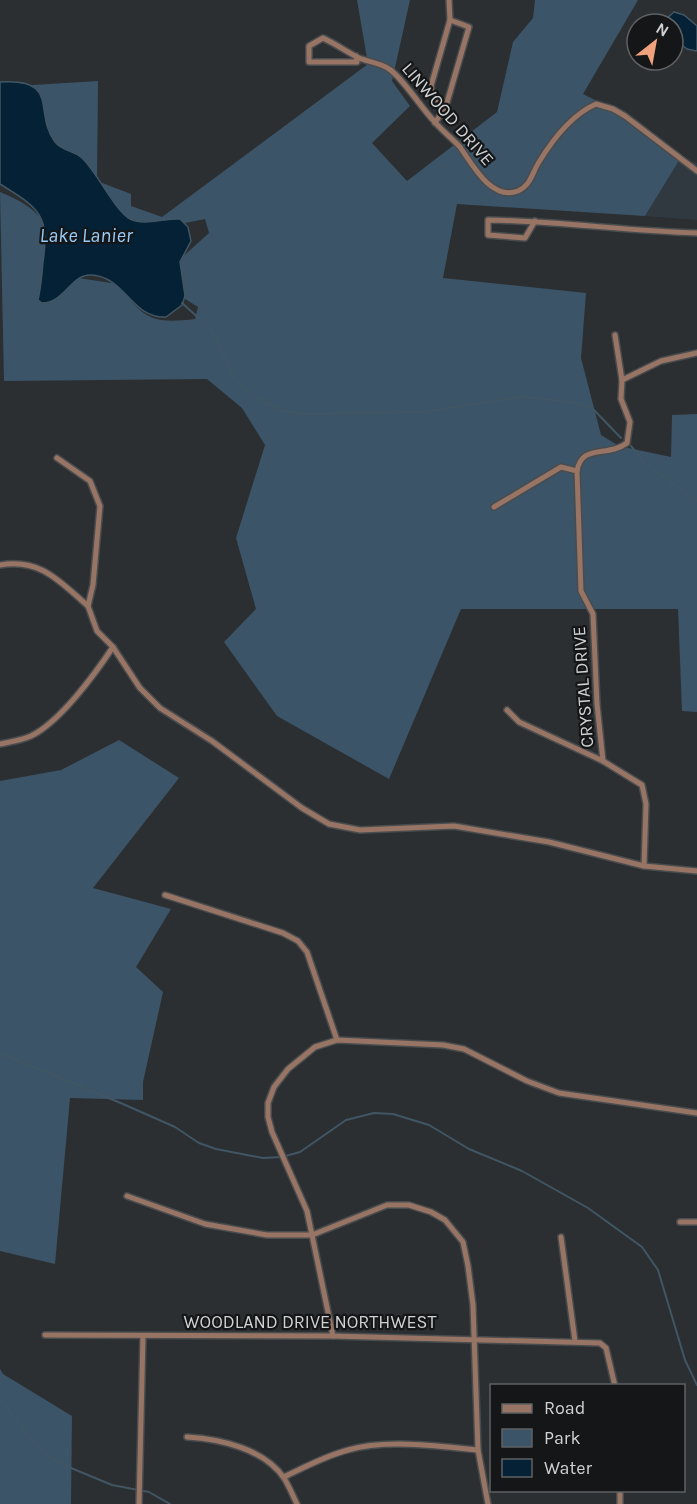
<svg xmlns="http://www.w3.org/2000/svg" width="697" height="1504" viewBox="0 0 697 1504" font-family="Karla,sans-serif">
<rect width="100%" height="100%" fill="#2b2f31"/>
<path fill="#313940" d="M680,159L697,163V220L645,216Z"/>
<g fill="#3c5468">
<path d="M357,0H410L392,81L410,106L372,143L407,181L497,112L513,42L533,18L535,0H638L583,94L613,109L680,159L645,216L457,204L443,278L586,293L581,358L601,435L619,446L671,457L672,415L697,414V712L682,711L678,609H461L389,779L277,716L224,642L256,609L236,538L265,445L242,408L207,379L4,381L0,192C47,211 52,230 65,276L118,284C144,319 151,324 195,319L198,307L174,292L168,270L209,233L205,219L185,223L167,233L126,227L0,87L98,81L97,181L131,194V206L162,217L368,64Z"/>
<path d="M119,740L179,778L93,888L171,909L136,967L163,992L143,1082V1100L70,1098L55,1264L0,1251V781L61,770Z"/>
<path d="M0,1369L3,1374L72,1416L71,1504H0Z"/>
</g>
<g fill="#042135" stroke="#415664" stroke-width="1.5">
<path d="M674,12L684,15L697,26V51L687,49L673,38V24H665L666,19Z"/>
<path d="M0,82C61,78 33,113 55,142C62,151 75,151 82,158C97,172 115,211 130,219C144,226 165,218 180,219L188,227L191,241L180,262L185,296L182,305L166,317C132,319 125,277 92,275C71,273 65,303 42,303L38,300C41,287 42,275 43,262C50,215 39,208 0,184Z"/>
</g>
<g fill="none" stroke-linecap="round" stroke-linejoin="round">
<g stroke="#415664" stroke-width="2">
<path d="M182,303L212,330L235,381L258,398L283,411L302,414L425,412L519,397L537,398L575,403L593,409L621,438"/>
<path d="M631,446L645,463L697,501"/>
<path d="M0,1053L123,1104L175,1127L199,1143L216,1149L263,1158L282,1157L300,1152L346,1120L374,1113L393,1114L429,1125L469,1149L522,1171L588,1208L642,1247L658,1270L685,1360L697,1385"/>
<path d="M0,1398L38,1448L59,1463L112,1485L149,1492L170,1504"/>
</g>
<g stroke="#494c4e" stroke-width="8">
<g id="street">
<path d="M449,0L450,20"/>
<path d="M356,56L357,62H309V46L323,38C336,44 347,52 359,58C369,62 381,63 389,69C402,77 422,109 434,121C442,131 452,138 460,147C472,164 491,201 518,191C531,185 532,173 539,162C553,139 571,115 596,104L613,109L625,116L697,171"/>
<path d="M435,123L446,106L469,27L450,20L431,86L432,96L446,106"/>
<path d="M535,221L525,238L488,235V220C558,221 627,231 697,233"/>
<path d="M622,380L661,361L697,353"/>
<path d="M57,458L90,481L100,506L93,585L88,606L97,631L113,647L140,688L160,708L212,741L302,808L329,824L360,830L454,826L549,842L644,866L697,871"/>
<path d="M494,507L561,467L577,471"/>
<path d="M0,565C41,558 60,582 88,606"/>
<path d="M507,710L519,722L603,761L642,785L646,804L644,866"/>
<path d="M0,744C10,742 22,740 31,736C60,722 95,674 113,647"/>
<path d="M603,761L597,704L593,614L581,591L577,471C582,443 607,458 627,443L630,422L621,399L622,380L615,335"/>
<path d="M165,895L283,933L298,941L307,952L337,1040"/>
<path d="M127,1196L205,1224L267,1235H312L387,1205H409L431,1212L445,1220L463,1242L468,1266L473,1305L478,1450L488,1504"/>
<path d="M680,1222H697"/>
<path d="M561,1237L575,1341"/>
<path d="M45,1335L333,1336L600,1343L606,1348L615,1386"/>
<path d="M333,1336L307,1211L272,1132L268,1117V1103L274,1087L288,1069L315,1047L337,1040L443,1045L464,1049L527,1081L559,1093L697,1113"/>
<path d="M187,1437C221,1439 264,1449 284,1478C289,1486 293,1496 297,1504"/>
<path d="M284,1477C305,1467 325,1456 348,1450C385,1439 440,1446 478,1450"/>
<path d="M620,1490V1504"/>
<path d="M139,1504L143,1336"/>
</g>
</g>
<use href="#street" stroke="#977464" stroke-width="5"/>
</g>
<g text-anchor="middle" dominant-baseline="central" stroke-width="4.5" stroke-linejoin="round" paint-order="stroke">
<g font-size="18" fill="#cfd2d3" stroke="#151618">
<text transform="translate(448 114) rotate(49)">LINWOOD DRIVE</text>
<text transform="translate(583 687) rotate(-94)">CRYSTAL DRIVE</text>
<text x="310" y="1322">WOODLAND DRIVE NORTHWEST</text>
</g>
<g font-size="20" font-style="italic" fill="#98ccf8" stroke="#151618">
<text x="86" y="235">Lake Lanier</text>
</g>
</g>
<rect x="490" y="1384" width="195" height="108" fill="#151618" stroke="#5f6163" stroke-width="1.5"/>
<rect x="502" y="1404" width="30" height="9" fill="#977464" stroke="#5f6163" stroke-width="1.5"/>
<text x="544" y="1414" font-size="18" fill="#cfd2d3">Road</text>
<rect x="502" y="1429" width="30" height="18" fill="#3c5468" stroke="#5f6163" stroke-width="1.5"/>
<text x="544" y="1444" font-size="18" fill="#cfd2d3">Park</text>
<rect x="502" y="1459" width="30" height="18" fill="#042135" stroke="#5f6163" stroke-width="1.5"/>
<text x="544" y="1474" font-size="18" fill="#cfd2d3">Water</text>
<g transform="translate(655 42) rotate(31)"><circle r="28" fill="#151618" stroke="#5f6163" stroke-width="1.5"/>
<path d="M0-4.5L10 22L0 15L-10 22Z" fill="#f1a17b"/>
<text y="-9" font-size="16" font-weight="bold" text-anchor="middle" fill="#cfd2d3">N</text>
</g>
</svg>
